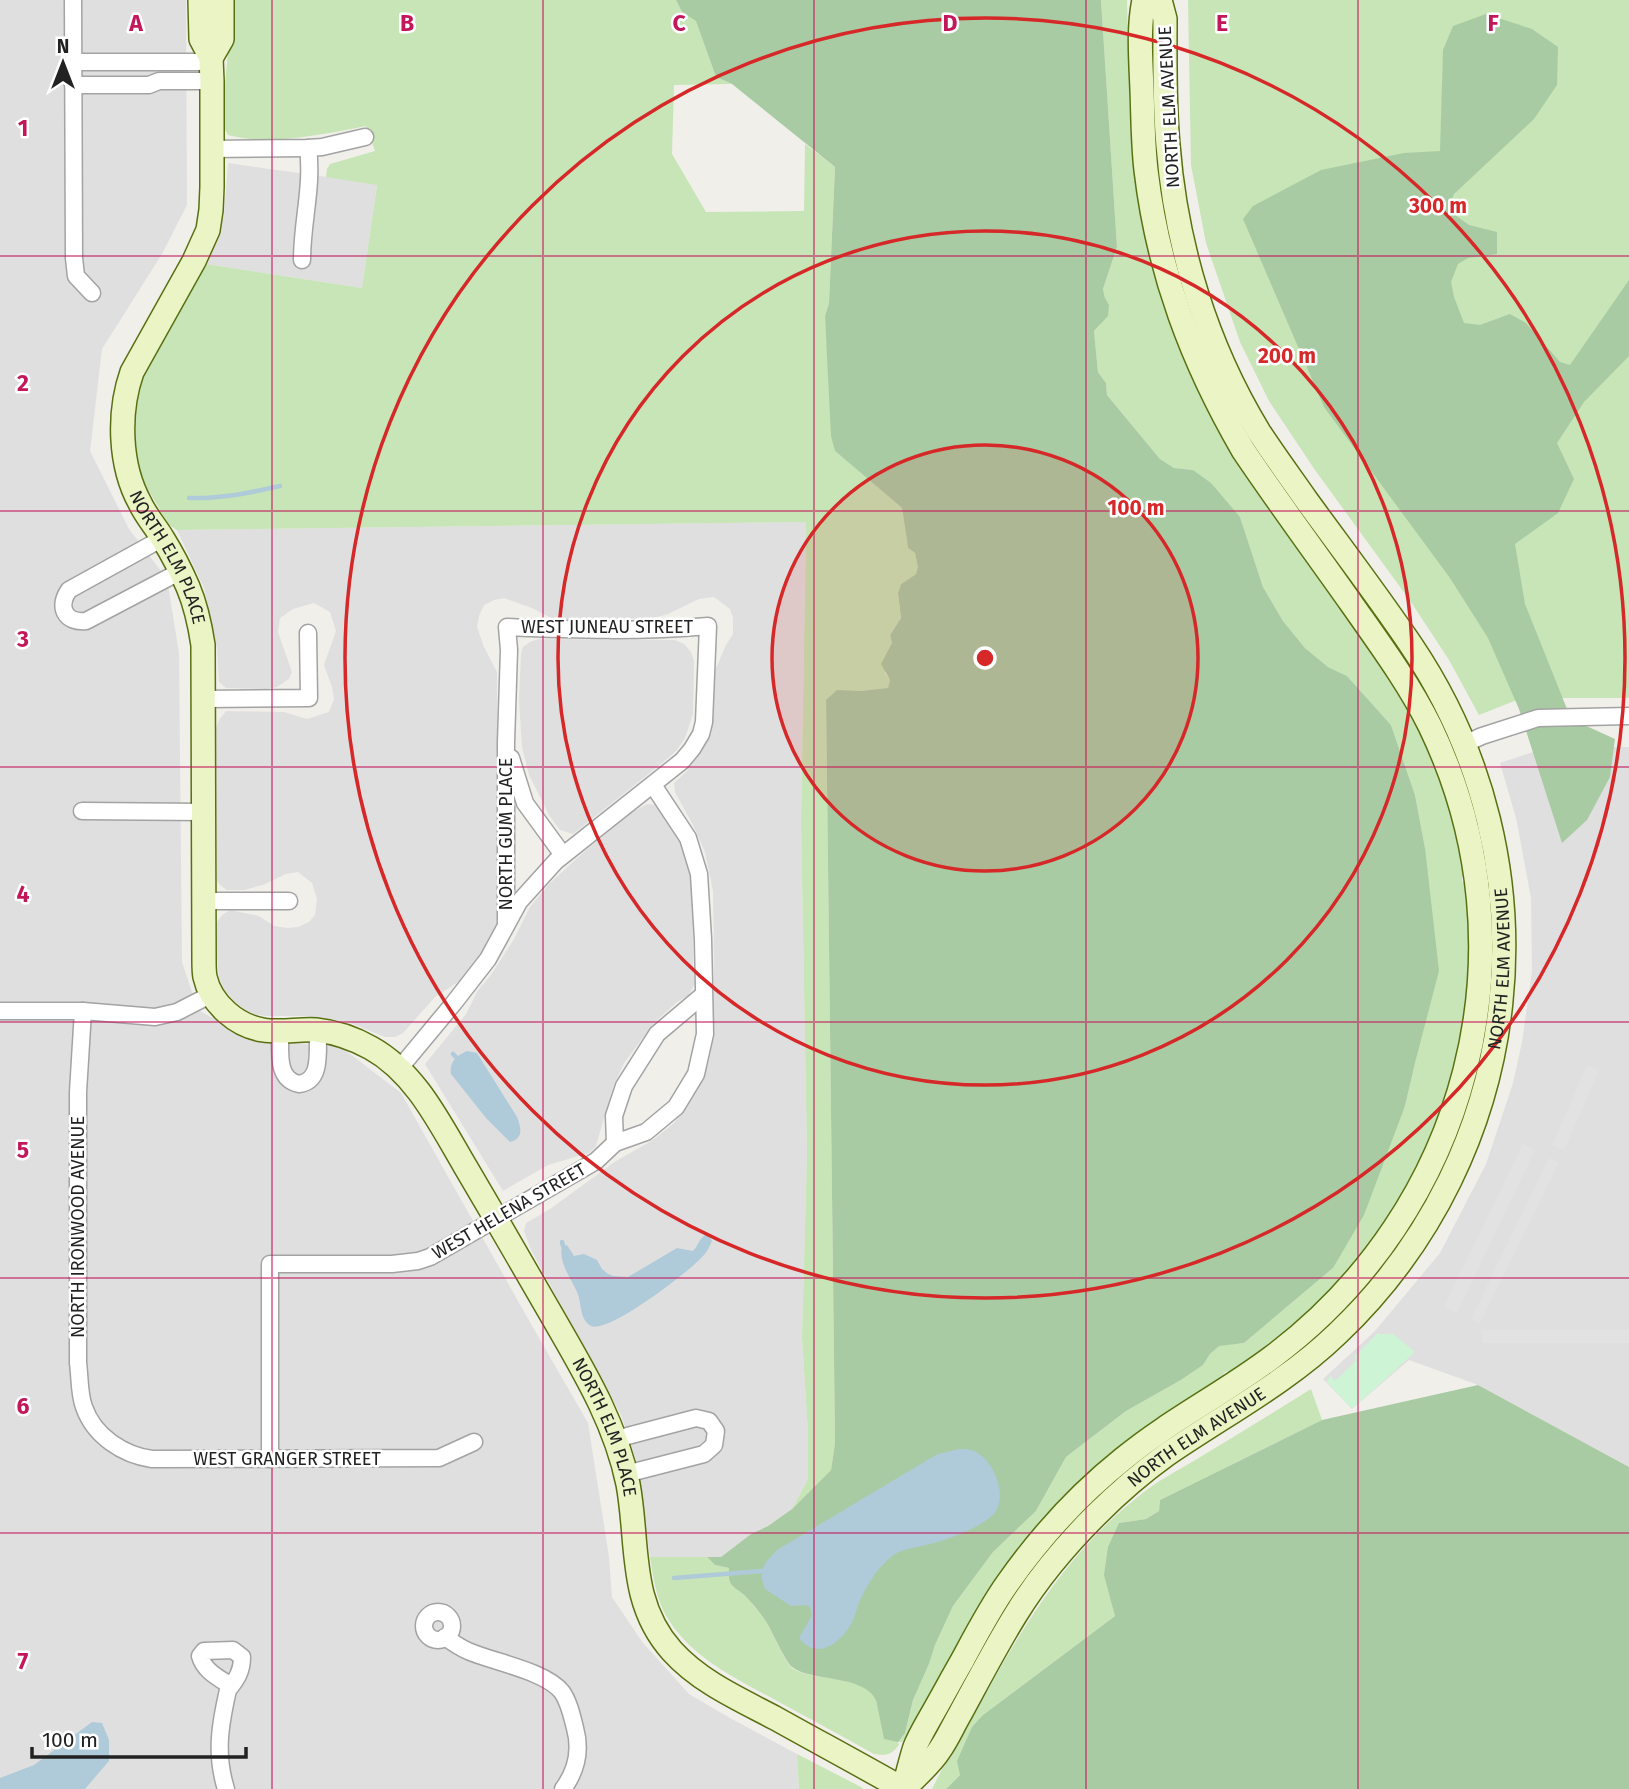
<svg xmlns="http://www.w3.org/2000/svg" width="1629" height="1789" viewBox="0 0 1629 1789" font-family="'Fira Sans',sans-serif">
<rect width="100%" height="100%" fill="#f1efea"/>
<g fill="#e0dfdf">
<path d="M0,0H186L187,205L162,254L102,349L90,451L129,529L167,579L179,653L182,962L198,1010L252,1039L341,1047L401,1093L531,1324L588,1423L609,1557L612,1597L643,1643L689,1694L730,1718L797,1754L799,1789H0Z"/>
<path d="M228,163L377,184L362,288L206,264L224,216Z"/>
<path d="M806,522L801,823L807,1152L802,1338L808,1433V1479L792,1509L768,1526L751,1534L721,1557H650L636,1460L621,1415L531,1250L524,1231L526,1223L550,1209L616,1161L653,1140L674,1123L689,1103L709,1062L713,1037L714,955L713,891L705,852L693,825L675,792L674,783L687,771L706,742L713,716L714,680L716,668L726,645L733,634V618L730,609L714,597L699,599L668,614L654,618L560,620L551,618L532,608L504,598L494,600L484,605L479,616L477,627L484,647L497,672V928L478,958L461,980L435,997L403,1033L395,1037H385L348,1022L306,1016H265L254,1014L245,1010L235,1002L224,989L219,977L217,954V922L222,915L230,910L259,916L274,926L288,928L298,927L309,922L315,915L317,899L312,883L298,872L286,874L263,885L244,890H227L221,886L217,881L216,728L219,720L226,711L284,712L307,719L329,712L334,699L332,687L324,665L336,631L330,612L314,603L293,609L280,618L278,632L292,672L289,679L277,687L266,689L226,688L219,682L217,649L204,588L177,530Z"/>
<path d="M538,639L675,640L684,644L691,652L694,661L693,714L685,738L676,751L661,764L573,834L560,830L549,815L529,775L522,747L519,701L521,654L523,647L530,642Z"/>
<path d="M1548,747H1629V1467L1478,1385L1409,1360L1352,1409L1323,1379L1375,1331L1440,1253L1486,1164L1513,1083L1522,1042L1532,971L1531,898L1516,818L1500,763Z"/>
<path d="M647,804L656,805L663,813L680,842L688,866L694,900L693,970L695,983L689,995L677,1002L654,1023L624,1063L613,1087L596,1146L589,1153L548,1165L503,1191L425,1064L466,1014L478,990L491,975L514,939L530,907L549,884L584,852L634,811Z"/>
</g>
<g fill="#c7e5b6">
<path d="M229,0H676L682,12L696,20L716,77L731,84L674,85L672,154L706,212L804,211L805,144L835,167L829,303L825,316L835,451L902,508L908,548L915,553L919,567L916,574L901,584L898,593L901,618L890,635L892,643L885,673L890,680L888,689L861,691L826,700L835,1443L831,1470L792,1509L808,1479V1433L802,1338L807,1152L801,823L806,522L177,530L169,525L143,481L135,458V404L144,371L206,264L362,288L377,185L326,177L327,169L330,164L375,151L366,126C327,134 266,146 228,135L223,126L222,120L229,39Z"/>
<path d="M1101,0H1127L1130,125L1135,180L1146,240L1163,301L1178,346L1200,395L1221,433L1371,648L1410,707L1423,734L1452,811L1465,877H1462V882H1465C1487,1046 1423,1212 1300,1322C1279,1340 1255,1357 1231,1372L1229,1373L1227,1371L1223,1374L1224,1376L1143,1429L1103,1460L1061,1500L1042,1521L1016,1552L996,1580L909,1733L902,1742H898L899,1745C891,1755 887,1756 874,1754C843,1737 811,1719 779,1702C737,1679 690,1658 665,1614C656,1596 653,1576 650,1557H707L715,1565L729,1568L732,1584C744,1595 756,1607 765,1620C771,1629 786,1664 792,1668C813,1682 863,1674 876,1699L884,1738L905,1733L913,1700L929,1664L935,1645L953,1606L993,1552L1036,1511L1066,1457L1126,1411L1181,1380L1203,1365L1210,1354L1219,1345L1244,1343L1333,1268L1405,1106L1416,1059L1425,848L1415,795L1391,725L1347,676L1328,667L1305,648L1283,621L1263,587L1240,517L1193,470L1174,468L1160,459L1107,395L1106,383L1098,372L1094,331L1099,326L1105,298L1103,289L1117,247Z"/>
<path d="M1188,0H1629V698H1522L1479,715L1449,660L1411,602L1315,470L1269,401L1240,342L1206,243L1191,165Z"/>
<path d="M1311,1389L1322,1420L1160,1500L1159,1511L1146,1519L1119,1523L1112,1602L1115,1616L983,1715L960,1775L946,1789H932L947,1759L951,1758C960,1737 973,1717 984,1697C1025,1622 1071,1549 1139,1496C1157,1481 1177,1471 1197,1459C1235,1436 1273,1413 1311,1389Z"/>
<path d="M797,1754L861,1787L863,1789H799Z"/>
</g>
<g fill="#a9cba3">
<path d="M676,0H1101L1117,247L1103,289L1105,298L1109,305L1108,316L1094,331L1098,372L1106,383L1107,395L1160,459L1174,468L1193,470L1211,483L1240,517L1263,587L1283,621L1305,648L1328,667L1347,676L1391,725L1415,795L1425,848L1439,971L1416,1059L1405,1106L1364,1215L1333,1268L1244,1343L1219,1346L1210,1354L1203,1365L1181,1380L1126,1411L1066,1457L1036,1511L993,1552L953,1606L935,1645L929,1664L913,1700L905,1733L898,1742L884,1739L876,1700C863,1674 811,1682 792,1667C786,1663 771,1629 765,1620C759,1611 751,1602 744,1595C740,1591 734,1588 731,1584C728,1579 729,1573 729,1568L715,1565L707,1557H721L751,1534L768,1526L792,1509L831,1470L835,1443L826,700L837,690L861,691L888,688L890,680L881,664L892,643L890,635L892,632L901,618L898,593L901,584L916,574L918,567L915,553L908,548L902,508L835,451L831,436L825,316L829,303L835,167L732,84L716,77L696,21L682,12Z"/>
<path d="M1486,14L1532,29L1558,47L1557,85L1534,119L1454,194L1448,210L1469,225L1497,232V254L1468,258L1458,264L1451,282L1454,297L1464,323L1480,325L1510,314L1526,323L1560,362L1570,365L1629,280V356L1584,402L1557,443L1574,479L1558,513L1515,544L1525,604L1571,719L1615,739L1610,777L1587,820L1562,843L1519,709L1488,638L1450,578L1324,407L1243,219L1253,206L1321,170L1404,153L1440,151L1443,50L1453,26Z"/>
<path d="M1478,1385L1629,1467V1789H946L960,1775L957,1761L972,1727L983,1715L1115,1616L1104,1575L1108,1547L1119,1523L1146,1519L1159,1511L1160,1500L1322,1420Z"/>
</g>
<path fill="#cdf5d5" d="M1377,1334H1393L1415,1352L1352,1409L1326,1381L1331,1376L1335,1381L1357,1360L1354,1357Z"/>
<g fill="#e2e2e2">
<path d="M1587,1065L1599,1070L1564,1151L1552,1145Z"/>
<path d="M1523,1144L1535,1150L1457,1313L1444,1307Z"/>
<path d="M1549,1158L1559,1163L1480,1323L1471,1319Z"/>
<rect x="1482" y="1330" width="147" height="13"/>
</g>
<g fill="#afcad9">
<path d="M467,1051L477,1053L517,1117C521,1128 524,1138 510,1142L486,1118L451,1074C449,1062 456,1056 467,1051Z"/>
<path d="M705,1235L709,1236L712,1241C709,1248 706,1254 700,1259C687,1273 608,1334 591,1326C579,1319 582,1303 577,1292C571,1278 558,1262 562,1247L567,1245L574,1256L584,1254L597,1260L602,1269L608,1274L613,1276L628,1277L677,1248L693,1251C698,1246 699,1239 705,1235Z"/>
<path d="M959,1449C964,1449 970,1449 974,1451C993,1459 1007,1493 996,1511C986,1526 947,1540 930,1544C917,1548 900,1548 890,1558C879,1567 871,1579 864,1592C858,1602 856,1615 850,1626C838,1645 816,1660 799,1638L812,1615L810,1607L806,1605L791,1606L765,1589L762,1580V1571L766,1562L777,1550L929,1459L938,1454Z"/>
<path d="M92,1722L102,1723L109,1740V1761L85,1789H0V1778L34,1765Z"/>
</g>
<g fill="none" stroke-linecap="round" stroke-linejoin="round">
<g stroke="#afcad9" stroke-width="4.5">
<path d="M189,498C221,499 249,493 280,486"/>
<path d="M453,1054L456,1057"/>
<path d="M562,1242L563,1246"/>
<path d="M674,1578L762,1571"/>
</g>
<g stroke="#a3a3a3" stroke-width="19">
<g id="street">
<path d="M73,0L74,258L76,276L92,293"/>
<path d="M73,62H211"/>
<path d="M73,85H149L159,81H212"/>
<path d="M211,149L308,148L322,147L365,137"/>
<path d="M302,260C302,221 313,187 308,148"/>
<path d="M163,538L69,590C57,607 65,623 86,621L181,571"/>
<path d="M204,699L309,698L308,633"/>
<path d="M1464,744L1482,736L1538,718L1629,716"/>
<path d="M511,758L525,803L563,855"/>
<path d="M82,811L204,812"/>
<path d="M204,901H289"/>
<path d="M0,1011H83L155,1017L177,1012L212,994"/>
<path d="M83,1011L78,1092V1363C80,1377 79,1394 84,1407C94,1436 123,1455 152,1459L439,1458L474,1442"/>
<path d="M280,1030C281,1050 275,1079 299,1084C323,1081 317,1050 318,1030"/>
<path d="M399,1069L453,1004L488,959L519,902L556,861L682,761L692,749L701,734L704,722L708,626C642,632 573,630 507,627L509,650L506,742V926"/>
<path d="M615,1143L614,1116L624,1086L657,1034L703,995"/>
<path d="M616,1439L696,1418L709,1421L716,1431L714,1445L704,1454L626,1474"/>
<path d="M270,1459V1264H392L418,1261L430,1257L596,1161L615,1143L646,1132L676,1107L696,1074L705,1034L703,939L699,874L688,838L653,785"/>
<circle cx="438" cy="1626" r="14"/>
<path d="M445,1637C452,1642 461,1648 468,1651C493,1662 546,1671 562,1692C569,1702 572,1716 575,1728C581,1750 577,1770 563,1789"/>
<path d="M226,1789C215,1754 220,1725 228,1690C237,1679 242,1671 242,1657L233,1650L204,1651L200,1656C204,1671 219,1678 231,1686"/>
</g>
</g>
<g stroke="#597012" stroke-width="26">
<g id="secondary">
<path id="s1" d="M200,0L201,39L211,58L212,81V187L211,210L208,230L194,261L132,372C118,412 119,465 140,503C146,516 156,527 163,539C173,555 181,571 188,587C196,606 200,625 203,645L204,960C204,966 204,972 205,977C211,1004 237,1026 263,1030C280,1033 298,1029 316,1030C335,1032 355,1039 371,1048C416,1073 440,1124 465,1166C494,1215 522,1264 551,1314C582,1368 615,1421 628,1484C639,1543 628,1602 672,1651C700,1682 739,1699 775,1718C818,1742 861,1765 903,1789"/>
<path d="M211,58L222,39V0"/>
<path d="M904,1786C908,1773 911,1759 915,1747C919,1737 925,1727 930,1718C941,1699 951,1680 962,1661C976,1635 990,1608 1007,1584C1040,1537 1078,1495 1123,1459C1169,1421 1223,1394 1271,1358C1468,1211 1538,950 1430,726C1408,682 1379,643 1351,603C1315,552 1278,502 1243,450C1192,362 1158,272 1146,170C1143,144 1143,117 1142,90C1141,61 1138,29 1144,0"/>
<path id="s2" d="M904,1789C915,1777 930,1765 939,1751C947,1740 953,1726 960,1714C978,1681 996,1646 1016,1614C1038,1578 1065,1546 1095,1516C1117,1494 1141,1473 1166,1455C1224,1415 1286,1383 1337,1334C1528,1153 1558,863 1411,645C1378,596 1342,549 1307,501C1291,478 1274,455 1259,432C1206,345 1176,246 1168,145C1164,103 1165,61 1165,19L1160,0"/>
</g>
</g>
<use href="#street" stroke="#fff" stroke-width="16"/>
<use href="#secondary" stroke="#ebf4c5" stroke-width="23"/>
</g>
<path fill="none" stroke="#c2185b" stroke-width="2" stroke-opacity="0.55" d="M272,0V1789M543,0V1789M814,0V1789M1086,0V1789M1358,0V1789M0,256H1629M0,511H1629M0,767H1629M0,1022H1629M0,1278H1629M0,1533H1629"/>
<circle cx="985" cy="658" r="213" fill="#d62828" fill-opacity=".12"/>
<g fill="none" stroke="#d62828" stroke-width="3.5">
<circle cx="985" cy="658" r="213"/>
<circle cx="985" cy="658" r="427"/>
<circle cx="985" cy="658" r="640"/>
</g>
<g text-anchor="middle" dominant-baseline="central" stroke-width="5" stroke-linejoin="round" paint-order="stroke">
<g font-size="18" fill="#222" stroke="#fff">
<text transform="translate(1169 107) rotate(-93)">NORTH ELM AVENUE</text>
<text stroke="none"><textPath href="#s1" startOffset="590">NORTH ELM PLACE</textPath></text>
<text x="607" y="627">WEST JUNEAU STREET</text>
<text transform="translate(506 834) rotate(-90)">NORTH GUM PLACE</text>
<text stroke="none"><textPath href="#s2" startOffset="1050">NORTH ELM AVENUE</textPath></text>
<text transform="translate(509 1211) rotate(-30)">WEST HELENA STREET</text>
<text transform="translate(78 1227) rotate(-90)">NORTH IRONWOOD AVENUE</text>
<text stroke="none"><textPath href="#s1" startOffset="1662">NORTH ELM PLACE</textPath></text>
<text stroke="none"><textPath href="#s2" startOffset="464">NORTH ELM AVENUE</textPath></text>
<text x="287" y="1459">WEST GRANGER STREET</text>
</g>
</g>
<g font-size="23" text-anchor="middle" font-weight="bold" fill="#c2185b" stroke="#fff" stroke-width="5" stroke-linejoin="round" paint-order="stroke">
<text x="136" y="31">A</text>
<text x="407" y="31">B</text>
<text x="679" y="31">C</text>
<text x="950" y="31">D</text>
<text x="1222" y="31">E</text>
<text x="1493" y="31">F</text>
<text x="23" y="136">1</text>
<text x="23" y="391">2</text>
<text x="23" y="647">3</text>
<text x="23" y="902">4</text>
<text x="23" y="1158">5</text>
<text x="23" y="1414">6</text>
<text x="23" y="1669">7</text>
</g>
<circle cx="985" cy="658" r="10" fill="#d62828" stroke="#fff" stroke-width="3.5"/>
<g font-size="21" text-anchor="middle" font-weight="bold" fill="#d62828" stroke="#fff" stroke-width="5" stroke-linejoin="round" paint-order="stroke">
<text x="1438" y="213">300 m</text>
<text x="1287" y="363">200 m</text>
<text x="1136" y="515">100 m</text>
</g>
<g transform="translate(63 63)" stroke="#ffffff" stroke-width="5" paint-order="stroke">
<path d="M0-5L12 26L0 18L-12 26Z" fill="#222222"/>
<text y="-10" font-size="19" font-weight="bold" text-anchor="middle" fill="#222222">N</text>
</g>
<path d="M32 1747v10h214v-10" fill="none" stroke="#222222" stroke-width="3.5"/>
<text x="42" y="1747" font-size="21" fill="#222222" stroke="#ffffff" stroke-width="5" paint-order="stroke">100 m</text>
</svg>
